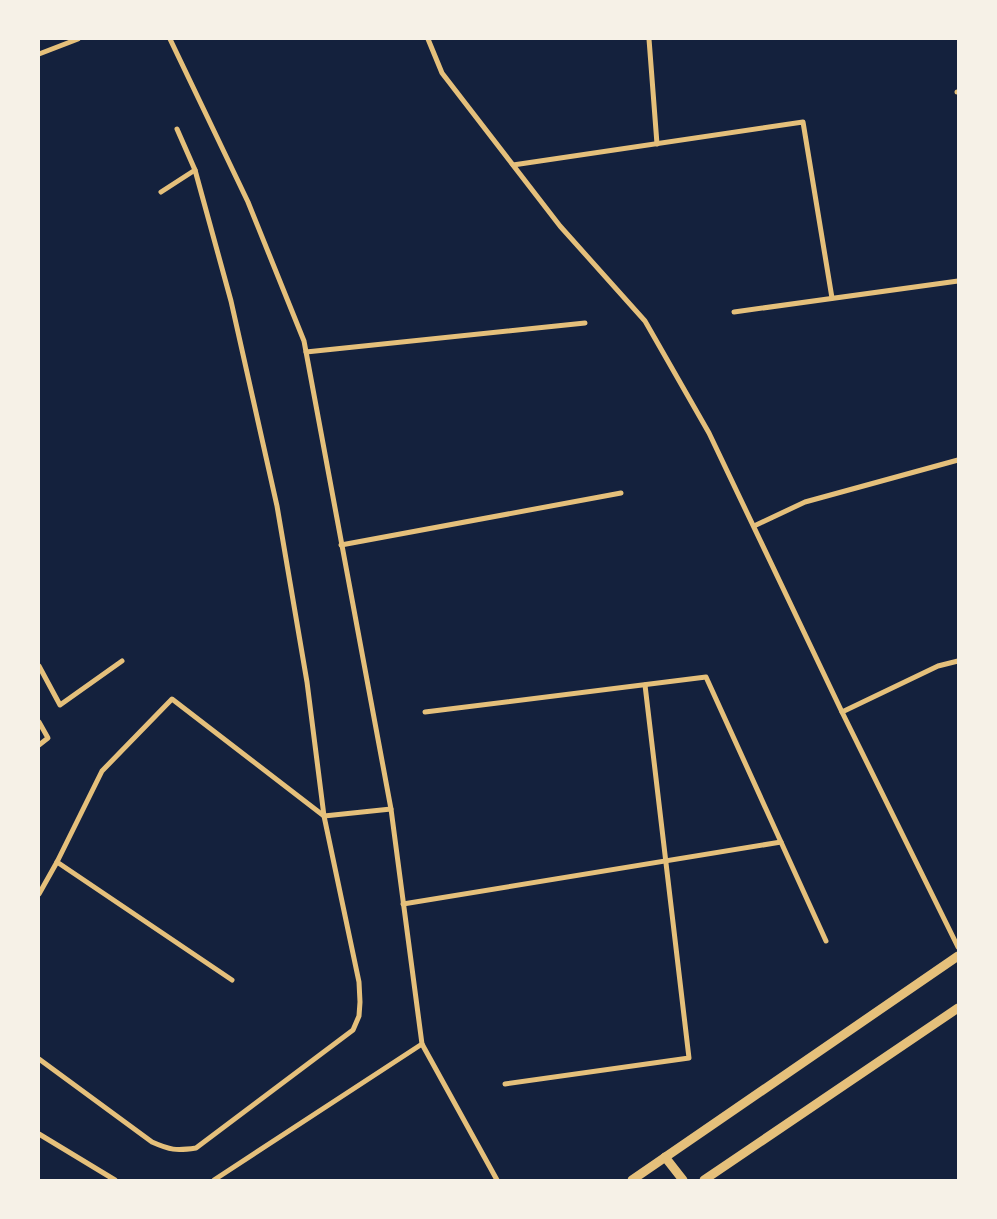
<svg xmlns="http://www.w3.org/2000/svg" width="997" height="1219" viewBox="0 0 997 1219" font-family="'Work Sans',sans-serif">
<rect width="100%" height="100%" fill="#14213d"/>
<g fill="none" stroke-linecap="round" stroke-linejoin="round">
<g stroke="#e5c07b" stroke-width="5">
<path d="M170,39L248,202L304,341L391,809L422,1044L497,1180"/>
<path d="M428,39L442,73L560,226L645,321L709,433L842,712L958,947"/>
<path d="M649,39L657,144"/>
<path d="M39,54L78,39"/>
<path d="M957,92H958"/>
<path d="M513,165L803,122L832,298"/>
<path d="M161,192L195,170"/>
<path d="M734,312L958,281"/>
<path d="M306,352L585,323"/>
<path d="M754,526L805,502L958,460"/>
<path d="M341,545L621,493"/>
<path d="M39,666L60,705L122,661"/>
<path d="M425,712L706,677L826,941"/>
<path d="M842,712L938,666L958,661"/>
<path d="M39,722L48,738L39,745"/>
<path d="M57,862L232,980"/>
<path d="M39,894L57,862L102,771L172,699L324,816L391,809"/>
<path d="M403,904L781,842"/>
<path d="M39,1059L152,1142C170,1150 176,1151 196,1148L353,1030L359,1016L360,1002L359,982L324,816L307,682L277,506L231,301L195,170L177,129"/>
<path d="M505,1084L689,1058L645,685"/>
<path d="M39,1134L115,1180"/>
<path d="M214,1180L422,1044"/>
</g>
<g stroke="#e5c07b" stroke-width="9">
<path d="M665,1157L683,1180"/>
<path d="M632,1180L958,956"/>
<path d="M704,1180L958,1008"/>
</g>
</g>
<rect width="997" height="1219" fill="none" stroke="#f6f1e7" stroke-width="80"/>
</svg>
